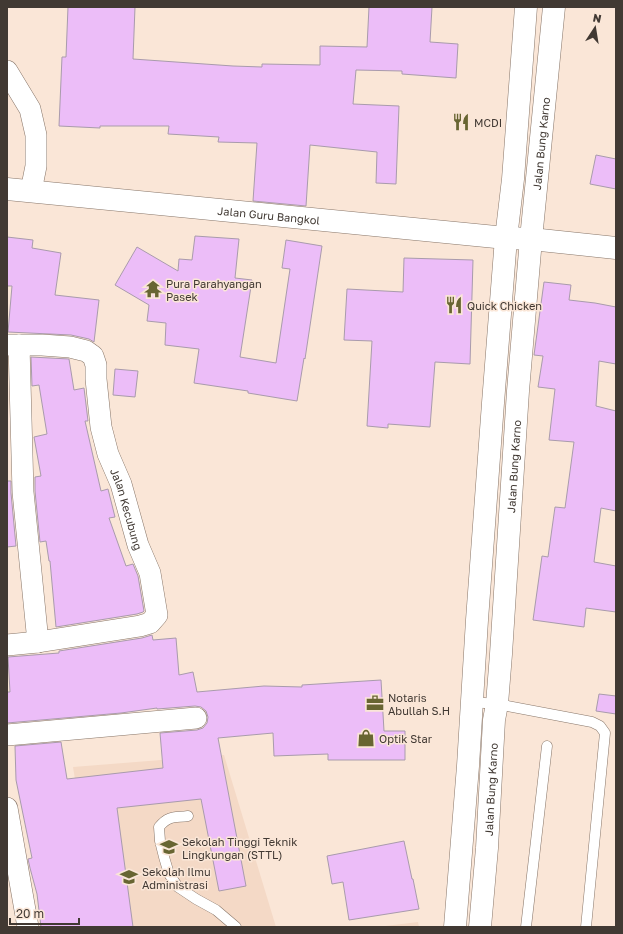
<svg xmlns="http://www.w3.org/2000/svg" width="623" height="934" viewBox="0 0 623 934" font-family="'Golos Text',sans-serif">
<rect width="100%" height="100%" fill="#fae6d7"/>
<g fill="#f4d9c6">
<path d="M224,755L276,927H99L73,767Z"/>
<path d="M418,922L419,927H377Z"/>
</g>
<g fill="#ecbdf8" stroke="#a99bac">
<path d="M68,7H135L133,59L233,66L262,67V64L320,65V46L367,47L369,7H432L430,42L458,44L456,78L402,74V71L356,70L353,104L399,106L396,184L376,183L377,152L310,145L306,206L253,201L257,143L218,142L219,137L168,134L169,126H100V128L59,126L62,57H66Z"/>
<path d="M596,155L616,159V189L590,184Z"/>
<path d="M195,236L239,239L235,278L252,280L240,357L276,363L290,269L282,268L286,240L322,246L305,359L304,358L297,401L248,393V391L194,383L199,349L165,345L166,323L147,321L149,305L115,285L137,247L178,271L179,259L192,260Z"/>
<path d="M7,237L33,240L32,248L61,253L55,295L99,300L94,342L89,339L71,335L8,332L12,286H7Z"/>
<path d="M404,258L473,260L470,364L435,362L430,427L388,424V428L367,426L372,341L344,340L347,289L403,292Z"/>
<path d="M544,282L571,285L569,300L595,303L616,307V364L599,361L596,406L616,411V511L601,508L594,562L616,566V612L586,608L584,627L533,620L542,556L548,557L555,507L565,508L574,442L549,440L555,389L538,387L543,356L534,355Z"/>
<path d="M31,357L69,359L74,390L84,388L88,421H85L101,491L108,489L115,517L109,518L126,566L133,564L138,576L144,611L143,612L137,614L56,627L50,561H49L46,541L40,542L35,491V477L41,476L34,437L47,434L39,385L32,386Z"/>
<path d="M115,369L138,371L135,397L113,395Z"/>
<path d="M7,481H11V493L16,546L7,547Z"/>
<path d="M152,635L153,640L176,638L179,675L193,672L197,692L264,686L302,687V685L381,680L384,731H405V760H328V754L274,756L273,733L218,738L246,886L219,891L201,799L117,808L133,927H41L37,894L30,868L28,859L32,858L16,780L15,746L61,742L67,779L163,768L160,733L197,730L203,728L207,723L208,717L206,711L201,707L195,706L157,709V708L121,713L7,723V692H10L8,657L59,653V651L142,638Z"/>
<path d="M599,694L616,696V714L596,711Z"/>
<path d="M404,841L412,879H413L419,909L349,920L343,882L332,884L327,856Z"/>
</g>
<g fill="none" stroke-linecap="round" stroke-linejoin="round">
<g stroke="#887669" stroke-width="11">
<g id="service">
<path d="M472,702L497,704L592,722L600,726L605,733L586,927"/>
<path d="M188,816C175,818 169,815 159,827L160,841L164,857L169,874L178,887L196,899L216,910L236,927"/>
<path d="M526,927L547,746"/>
</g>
</g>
<g stroke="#887669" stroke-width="22">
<g id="minor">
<path d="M7,71L30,109L36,135V166L31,191"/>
<path id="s1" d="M7,345H42L70,347L86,351L93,356L96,365V379L101,427L108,454L121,484L138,545L150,573L157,615L150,623L140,626L38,642L7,645"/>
<path d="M19,345L23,492L38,642"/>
<path d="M7,735L196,718"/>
<path d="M7,808L28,927"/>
</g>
</g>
<g stroke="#887669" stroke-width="23">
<g id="tertiary">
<path id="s2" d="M7,189L506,238L531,239L616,248"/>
</g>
</g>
<g stroke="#887669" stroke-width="23">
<g id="secondary">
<path d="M455,927L468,766L477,620L493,403L506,238L513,179L526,7"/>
<path id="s3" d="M480,927L487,848L494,720L497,704L501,654L518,391L531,239L554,7"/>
</g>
</g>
<use href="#service" stroke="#fff" stroke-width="10"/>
<use href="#minor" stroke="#fff" stroke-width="21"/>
<use href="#tertiary" stroke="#fff" stroke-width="22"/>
<use href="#secondary" stroke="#fff" stroke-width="22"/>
</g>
<defs>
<g id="restaurant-bare" transform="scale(1.38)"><path d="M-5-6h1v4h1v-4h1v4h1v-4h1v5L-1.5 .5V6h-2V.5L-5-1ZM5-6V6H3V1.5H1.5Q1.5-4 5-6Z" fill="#686532" stroke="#fae6d7" stroke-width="2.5" paint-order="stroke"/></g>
<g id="temple-bare" transform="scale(1.38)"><path d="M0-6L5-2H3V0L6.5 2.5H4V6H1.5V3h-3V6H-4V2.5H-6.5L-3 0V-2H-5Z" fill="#686532" stroke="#fae6d7" stroke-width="2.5" paint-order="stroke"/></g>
<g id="office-bare" transform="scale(1.38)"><path d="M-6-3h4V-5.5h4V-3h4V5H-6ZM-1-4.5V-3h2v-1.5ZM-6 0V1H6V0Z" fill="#686532" stroke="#fae6d7" stroke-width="2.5" paint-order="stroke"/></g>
<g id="shop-bare" transform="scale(1.38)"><path d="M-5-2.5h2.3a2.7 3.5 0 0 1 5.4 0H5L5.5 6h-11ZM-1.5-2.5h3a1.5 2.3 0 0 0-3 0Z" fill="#686532" stroke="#fae6d7" stroke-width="2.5" paint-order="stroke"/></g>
<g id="university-bare" transform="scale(1.38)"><path d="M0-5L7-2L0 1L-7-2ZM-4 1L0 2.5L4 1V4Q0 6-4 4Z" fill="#686532" stroke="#fae6d7" stroke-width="2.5" paint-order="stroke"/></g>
</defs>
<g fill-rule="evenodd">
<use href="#restaurant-bare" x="461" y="122"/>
<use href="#temple-bare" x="153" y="289"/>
<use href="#restaurant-bare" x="454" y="305"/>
<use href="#office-bare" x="375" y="703"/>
<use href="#shop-bare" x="366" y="738"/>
<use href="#university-bare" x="169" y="847"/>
<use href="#university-bare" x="129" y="877"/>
</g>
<g text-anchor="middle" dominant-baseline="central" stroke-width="3" stroke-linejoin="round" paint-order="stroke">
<g font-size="11" fill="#413933" stroke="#fae6d7" text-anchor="start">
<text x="474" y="122">MCDI</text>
<text x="166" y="283">Pura Parahyangan<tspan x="166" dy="13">Pasek</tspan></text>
<text x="467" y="305">Quick Chicken</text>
<text x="388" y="697">Notaris<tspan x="388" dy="13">Abullah S.H</tspan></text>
<text x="379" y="738">Optik Star</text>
<text x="182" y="841">Sekolah Tinggi Teknik<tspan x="182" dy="13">Lingkungan (STTL)</tspan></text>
<text x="142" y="871">Sekolah Ilmu<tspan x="142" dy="13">Administrasi</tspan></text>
</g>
<g font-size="11" fill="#413933" stroke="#fae6d7">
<text stroke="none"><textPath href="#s3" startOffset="786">Jalan Bung Karno</textPath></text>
<text stroke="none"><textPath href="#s2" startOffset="263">Jalan Guru Bangkol</textPath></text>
<text stroke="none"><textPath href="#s3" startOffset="462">Jalan Bung Karno</textPath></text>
<text stroke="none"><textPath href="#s1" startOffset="246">Jalan Kecubung</textPath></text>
<text stroke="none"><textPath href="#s3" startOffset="138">Jalan Bung Karno</textPath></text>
</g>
</g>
<rect width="623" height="934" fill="none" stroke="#413933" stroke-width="16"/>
<g transform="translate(595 28) rotate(12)" stroke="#fae6d7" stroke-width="3" paint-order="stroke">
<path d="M0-3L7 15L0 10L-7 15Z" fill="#413933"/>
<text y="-6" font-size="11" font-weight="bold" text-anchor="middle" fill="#413933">N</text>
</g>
<path d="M10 918v6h69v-6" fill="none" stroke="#413933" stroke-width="2"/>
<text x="16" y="918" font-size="12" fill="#413933" stroke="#fae6d7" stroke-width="3" paint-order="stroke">20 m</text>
</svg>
